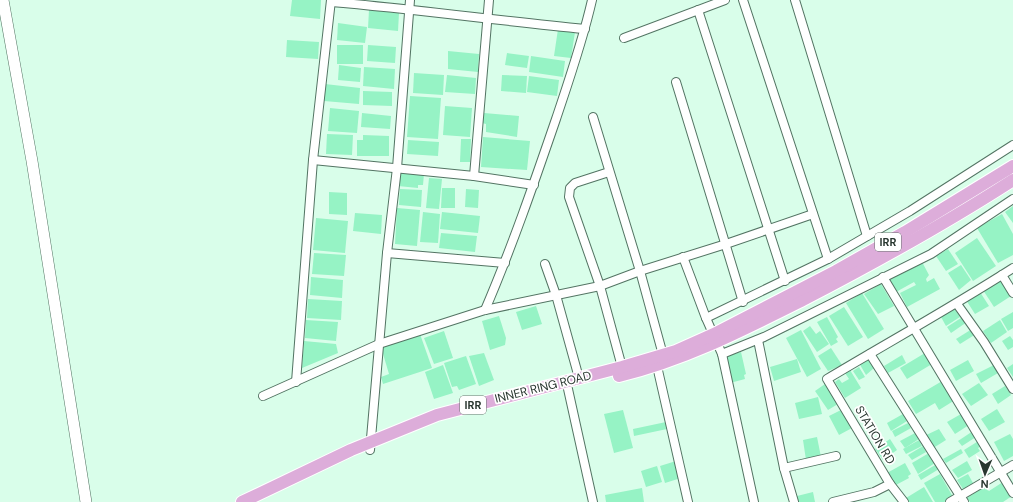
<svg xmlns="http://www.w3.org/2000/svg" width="1013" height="502" viewBox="0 0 1013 502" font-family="'DM Sans',sans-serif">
<rect width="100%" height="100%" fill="#d9feea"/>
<g fill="#96f3c5">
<path d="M292,0H321L320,19L290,16Z"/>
<path d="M369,10L399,13L398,31L368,28Z"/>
<path d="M338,23L367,27L365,43L337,40Z"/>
<path d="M558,29L575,32L571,58L554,56Z"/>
<path d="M287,40L319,42L318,59L286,57Z"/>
<rect x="337" y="45" width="26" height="19"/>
<path d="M368,45L396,47L395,63L367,61Z"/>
<path d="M448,51L479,54L478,72L448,69Z"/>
<path d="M507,53L529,56L527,68L505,65Z"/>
<path d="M531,56L565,61L563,77L529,72Z"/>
<path d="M339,65L361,68L360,82L338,80Z"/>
<path d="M364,67L395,69L394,89L363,86Z"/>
<path d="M414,73L444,75L443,95L413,93Z"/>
<path d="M447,75L476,78L475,94L445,92Z"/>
<path d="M502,75L527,76L526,93L501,91Z"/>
<path d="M529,76L559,80L557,96L527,92Z"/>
<path d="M325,84L360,88L359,104L324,101Z"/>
<path d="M363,91L392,92V106L363,105Z"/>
<path d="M410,96L441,98L438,139L407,137Z"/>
<path d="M445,106L472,108L470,137L443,135Z"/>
<path d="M330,108L359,111L357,133L328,131Z"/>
<path d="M362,113L391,116L390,129L361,127Z"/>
<path d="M484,113L519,116L517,137L486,132V124L482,123Z"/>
<path d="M327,134L353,135L352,155L326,154Z"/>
<path d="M363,135L389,136V156H357V140H363Z"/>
<path d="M483,137L530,141L527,170L481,167Z"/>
<path d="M461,139H471L470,162H460Z"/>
<path d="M408,140L439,142L438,156L407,154Z"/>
<path d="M400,172L424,174L423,185H418V188L398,186Z"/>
<path d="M429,178L442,179L439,209L426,208Z"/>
<path d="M442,188H455V208H441Z"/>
<path d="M400,189L422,190L421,207L399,205Z"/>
<path d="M466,189L479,190L478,208L465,207Z"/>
<path d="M329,192L347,193V215L329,214Z"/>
<path d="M1013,206V223L1005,212Z"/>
<path d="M397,208L420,210L417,246L395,244Z"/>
<path d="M423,212L440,214L438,243L420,242Z"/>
<path d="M442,212L480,216L478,233L440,229Z"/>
<path d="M355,213L382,215L381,234L353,231Z"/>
<path d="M1002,214L1013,234V255L998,263L977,228Z"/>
<path d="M316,218L348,221L345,253L313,250Z"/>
<path d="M441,233L477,236L475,252L439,248Z"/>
<path d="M977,238L996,266L973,281L955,253Z"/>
<path d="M948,249L958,264L946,271L936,256Z"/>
<path d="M314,253L346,255L344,276L312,274Z"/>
<path d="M921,260L929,275L926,279L927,282L934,278L940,289L907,307L900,293L916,285L914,282L896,292L888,277Z"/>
<path d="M961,265L971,280L959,290L948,273Z"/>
<path d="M311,277L343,280L342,298L310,295Z"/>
<path d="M1000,279L1011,296L994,307L983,290Z"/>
<path d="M881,284L894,306L878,314L864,294Z"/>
<path d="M980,292L989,306L975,314L966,300Z"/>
<path d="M862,293L884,329L868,339L846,303Z"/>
<path d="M308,299L342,301L341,320L307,318Z"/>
<path d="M536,306L542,324L522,330L516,312Z"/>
<path d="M844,307L863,337L848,346L829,316Z"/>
<path d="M954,308L960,317L946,326L941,317Z"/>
<path d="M1013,312V328L1008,331L1001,319Z"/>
<path d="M499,316L506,338L505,345L490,350L482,321Z"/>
<path d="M964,316L967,322L951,333L947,327Z"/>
<path d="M827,317L838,337L836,339L838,342L831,346L817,322Z"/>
<path d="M306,320L338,322L336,341L305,338Z"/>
<path d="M1000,320L1007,332L991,343L983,331Z"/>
<path d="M810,326L816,334L820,331L829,344L817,352L803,331Z"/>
<path d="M972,329L976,334L960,344L956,339Z"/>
<path d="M801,330L821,369L807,377L786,338Z"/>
<path d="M444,331L453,358L434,364L424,338Z"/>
<path d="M420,334L432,368L383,384L381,377L389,374L381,347Z"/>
<path d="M1010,336L1013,340V347L1008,350L1002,341Z"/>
<path d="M304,341L336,344L338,353L302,368Z"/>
<path d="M831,348L842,365L828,371L818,356Z"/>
<path d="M741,352L746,374L744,375L745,379L730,383L724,357Z"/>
<path d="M484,353L494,380L479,386L469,356Z"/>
<path d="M925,353L932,364L907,379L900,368Z"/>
<path d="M902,355L906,363L888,373L884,366Z"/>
<path d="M466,356L476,384L459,390L457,386L452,387L444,363Z"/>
<path d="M869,358L874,368L866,375L859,363Z"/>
<path d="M797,359L801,372L774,381L770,367Z"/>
<path d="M968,360L974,371L956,381L950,370Z"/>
<path d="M1013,364V377L1007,368Z"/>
<path d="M443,365L453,393L434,399L425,372Z"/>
<path d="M994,365L998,373L981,383L976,374Z"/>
<path d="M859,367L865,377L859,380L853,371Z"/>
<path d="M850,370L861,388L845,398L835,382L839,379L842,383L849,379L845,373Z"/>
<path d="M944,380L955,400L939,410L935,403L916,414L908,401Z"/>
<path d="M979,383L988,395L971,406L962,394Z"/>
<path d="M825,384L838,404L828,410L815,391Z"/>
<path d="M1005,386L1011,395L998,404L992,394Z"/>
<path d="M818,397L822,414L799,419L795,403Z"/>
<path d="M843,409L852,428L839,435L829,416Z"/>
<path d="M997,409L1005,422L989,431L981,419Z"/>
<path d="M623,410L633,448L614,453L604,414Z"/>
<path d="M903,414L907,421L891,431L887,423Z"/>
<path d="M961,414L969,425L955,434L947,422Z"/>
<path d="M666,422L667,429L634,436L633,429Z"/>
<path d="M908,423L911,428L895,437L892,431Z"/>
<path d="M939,429L946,440L930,450L922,437Z"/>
<path d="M973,431L976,437L962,446L958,441Z"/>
<path d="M915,433L919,439L905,448L900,441Z"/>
<path d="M1010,434L1013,439V456L1004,461L994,442Z"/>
<path d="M817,437L821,457L806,460L803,440Z"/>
<path d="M890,439L897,450L883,460L875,449Z"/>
<path d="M919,440L922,446L906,454L903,449Z"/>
<path d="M980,440L983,445L978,448L980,451L969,458L964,450Z"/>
<path d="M923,446L926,452L912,460L908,455Z"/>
<path d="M961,449L963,453L946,463L943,459Z"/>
<path d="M929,453L935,463L918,474L912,463Z"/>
<path d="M676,461L681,478L665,483L660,466Z"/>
<path d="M967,461L972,470L958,478L952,470Z"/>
<path d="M905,463L911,474L908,476L909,478L894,486L887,473Z"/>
<path d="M937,464L939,469L921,480L918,475Z"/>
<path d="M657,466L662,482L646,487L641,471Z"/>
<path d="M940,474L953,497L944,502H935L924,483Z"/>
<path d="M968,474L973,483L963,489L957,480Z"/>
<path d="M1003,482L1012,496L1003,502H970L967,498L984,487L989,491Z"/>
<path d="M924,487L933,502H909L906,498Z"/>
<path d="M642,488L644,502H606L605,495Z"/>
<path d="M813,492L815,502H798L797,496Z"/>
</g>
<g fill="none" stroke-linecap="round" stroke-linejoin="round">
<g stroke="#537463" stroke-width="10">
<g id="street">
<path d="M743,0L828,259"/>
<path d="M795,0L867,236"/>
<path d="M331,2C416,9 500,21 585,29"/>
<path d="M698,10L785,281"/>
<path d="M624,38L725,0"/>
<path d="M676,82L743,302"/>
<path d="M593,117L640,271L663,355"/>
<path d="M313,160L474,176L534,185"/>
<path d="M609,172L575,183L570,188L569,197L600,286L622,367"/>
<path d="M474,176L489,0"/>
<path d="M387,253L505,263"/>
<path d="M683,257L706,318L722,354L754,502"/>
<path d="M545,264L556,295L579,378"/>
<path d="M1002,275L1013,293"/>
<path d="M883,277L1013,493"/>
<path d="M957,304L984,342L1013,389"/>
<path d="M485,310C512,247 534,183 556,119C569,80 583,40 592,0"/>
<path d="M706,318L828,259L910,211L1013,145"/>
<path d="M758,340L784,468L794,502"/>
<path d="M722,354L764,337L931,254L1013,199"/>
<path d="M870,354L964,502"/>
<path d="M657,366L688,502"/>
<path d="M296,382L313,160L331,0"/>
<path d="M568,389L593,502"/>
<path d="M263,396L379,344L485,310L600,286L640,271L726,244L813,214"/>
<path d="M370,450L387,253L397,168L410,0"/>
<path d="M784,468L836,456"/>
<path d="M833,502L874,492L890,484"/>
<path d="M904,502L890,484L827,379C889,342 952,307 1013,268"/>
<path d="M950,502L1013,465"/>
</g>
</g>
<g stroke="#537463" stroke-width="12">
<path id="secondary" d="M3,0L32,161L86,502"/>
</g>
<g stroke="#fff" stroke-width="14">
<g id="primary">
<path d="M619,376C685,360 743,330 803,300C874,263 945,224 1013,180"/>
<path d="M242,502L351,450L437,415L622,367L676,351L714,334L836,271L905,232L1013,166"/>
</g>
</g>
<use href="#street" stroke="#fff" stroke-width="8"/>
<use href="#secondary" stroke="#fff" stroke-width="11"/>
<use href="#primary" stroke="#ddadda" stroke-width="12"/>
</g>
<g text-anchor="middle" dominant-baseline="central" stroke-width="3.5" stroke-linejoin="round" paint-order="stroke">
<g fill="#fff" stroke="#69736e" stroke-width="1">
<rect x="875" y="233" width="26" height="18" rx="3"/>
<rect x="460" y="396" width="26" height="18" rx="3"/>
</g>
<g font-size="11" font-weight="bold" fill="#293730">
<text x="888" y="242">IRR</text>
<text x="473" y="405">IRR</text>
</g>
<g font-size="12" fill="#293730" stroke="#fff">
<text transform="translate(543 387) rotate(-14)">INNER RING ROAD</text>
<text transform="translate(875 435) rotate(59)">STATION RD</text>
</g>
</g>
<g transform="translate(985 474) rotate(182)" stroke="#ffffff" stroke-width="3" paint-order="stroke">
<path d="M0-3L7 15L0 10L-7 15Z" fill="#293730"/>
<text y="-6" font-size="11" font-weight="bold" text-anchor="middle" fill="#293730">N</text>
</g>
</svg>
